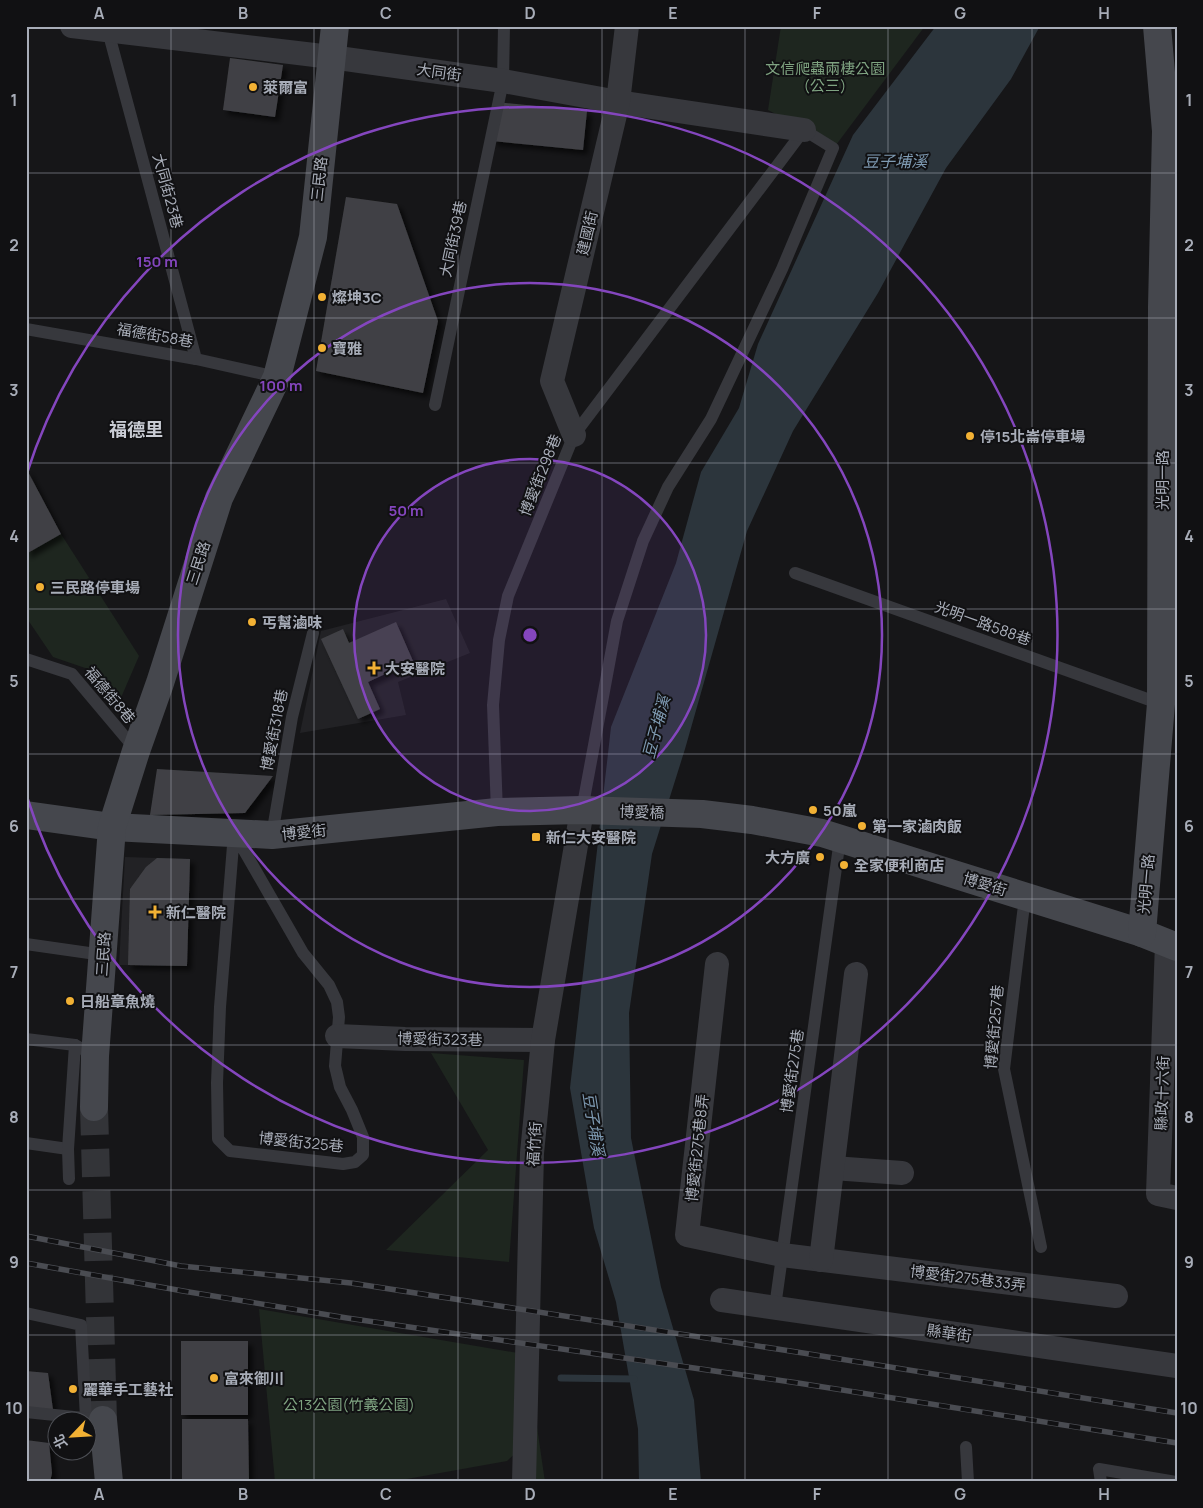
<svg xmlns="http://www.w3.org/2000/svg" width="1203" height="1508" viewBox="0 0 1203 1508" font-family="Manrope,'Noto Sans TC',sans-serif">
<defs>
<filter id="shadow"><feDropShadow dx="4.5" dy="4.5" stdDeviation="2.5" flood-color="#0009"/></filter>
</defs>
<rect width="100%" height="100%" fill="#161618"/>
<g fill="#222225">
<path d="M446,599L470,653L398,682L406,715L300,733L321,631Z"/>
<path d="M125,857L190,859L187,966L119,965Z"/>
</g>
<g fill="#1e261f">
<path d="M781,26H925L836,145L768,110Z"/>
<path d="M61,534L139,656L120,700L91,670L53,657L26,617V554Z"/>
<path d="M431,1053L524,1060L509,1262L386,1250L488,1150Z"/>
<path d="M259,1309L518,1353L521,1448L507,1461L390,1482H275Z"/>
<path d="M534,1406L545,1482H536Z"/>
</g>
<path fill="#2c353c" d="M936,26H1040L1011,79L946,168L878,293L793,431L747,531L685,749L652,854L629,1013L631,1138L661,1287L694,1400L701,1482H639L638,1429L616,1302L594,1228L570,1088L611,727L676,563L701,472L739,408L758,344L853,135Z"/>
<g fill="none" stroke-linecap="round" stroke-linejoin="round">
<path stroke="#2c353c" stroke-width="7" d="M561,1378L634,1379"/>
</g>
<g fill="#404145" filter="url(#shadow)">
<path d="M230,58L283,65L275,117L223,110Z"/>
<path d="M496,102L587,111L583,150L492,141Z"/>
<path d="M346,197L397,204L438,321L423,393L316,371Z"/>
<path d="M26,468L61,534L26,554Z"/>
<path d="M396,622L413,661L368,682L380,709L358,719L321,639L343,629L349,643Z"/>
<path d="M157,769L273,776L245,813L150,815Z"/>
<path d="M157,858L190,859L187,966L128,965L130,889L146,867Z"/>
<rect x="181" y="1341" width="67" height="74"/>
<path d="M26,1371L48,1373L53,1410L26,1407Z"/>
<path d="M182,1419H248L249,1482H182Z"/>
<path d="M26,1440L49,1443L52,1473L50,1482H26Z"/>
</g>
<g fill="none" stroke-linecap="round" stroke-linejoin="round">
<path stroke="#333438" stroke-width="28" stroke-dasharray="28 14" stroke-linecap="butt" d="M94,1107L103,1420"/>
<g stroke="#37383d" stroke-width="12">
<path d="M108,31L196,359"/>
<path d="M26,329L196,359L277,377"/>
<path d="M435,405L503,81L504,26"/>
<path d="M795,573L1161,704"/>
<path d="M26,659L72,674L136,750"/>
<path d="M497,812L493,705L499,640L508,596L574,435L804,130L833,148L782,269L711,419L668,487L643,541L617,621L582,810"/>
<path d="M234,833L303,953L329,985L337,1002L339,1017L335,1066L340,1087L352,1110L363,1137V1155L355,1162L343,1164L230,1151L218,1139L217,1083L220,1007Z"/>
<path d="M272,835L292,717L313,633"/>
<path d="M1025,897L1004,1069L1041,1247"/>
<path d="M26,944L103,955"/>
<path d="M26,1039L75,1045L82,1049"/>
<path d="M26,1143L68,1149"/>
<path d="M69,1179L68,1149L75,1045"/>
<path d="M775,1307L840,839"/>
<path d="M26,1313L81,1325L86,1418"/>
<path d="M26,1412L93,1419"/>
<path d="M966,1447L968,1482"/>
<path d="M1101,1482L1099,1469L1176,1482"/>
</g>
<g stroke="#37383d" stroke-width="24">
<path d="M72,26L331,57L503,81L618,102L804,130"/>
<path d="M574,435L552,381L618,102L627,26"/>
<path d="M1167,943L1158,1194L1177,1198"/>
<path d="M717,964L687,1235L782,1255L1116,1296"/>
<path d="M337,1036L405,1039L543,1040"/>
<path d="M833,1168L902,1173"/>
<path d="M821,1260L856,974"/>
<path d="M722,1300L1177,1366"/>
<path d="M524,1482L532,1153L543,1040L582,810"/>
</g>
<g stroke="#45474d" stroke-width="28">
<path d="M26,815L112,827L272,835L497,812L582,810L702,814L752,820L822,833L1142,933L1177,947"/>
<path d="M1142,933L1161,704L1162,307L1166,131L1157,26"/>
<path d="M94,1107L95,1056L112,827L136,751L160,683L219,498L277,377L313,237L335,26"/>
<path d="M103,1420L109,1482"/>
</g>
<g stroke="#4a4c52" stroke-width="5.5">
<g id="rail">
<path d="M26,1236L181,1266L351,1283L803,1353L1177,1413"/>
<path d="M26,1263L183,1291L347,1318L798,1383L1177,1443"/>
</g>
</g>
<use href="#rail" stroke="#111113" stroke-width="4" stroke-dasharray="11" stroke-linecap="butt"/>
</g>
<path fill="none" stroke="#a8adb8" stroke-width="1" stroke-opacity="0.55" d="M171,26V1482M314,26V1482M458,26V1482M602,26V1482M745,26V1482M888,26V1482M1032,26V1482M26,173H1177M26,318H1177M26,463H1177M26,609H1177M26,754H1177M26,899H1177M26,1045H1177M26,1190H1177M26,1335H1177"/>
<circle cx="530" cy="635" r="176" fill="#8446be" fill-opacity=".12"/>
<g fill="none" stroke="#8446be" stroke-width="2.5">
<circle cx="530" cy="635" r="176"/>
<circle cx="530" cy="635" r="352"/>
<path d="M26 476A528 528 0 1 1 26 794"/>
</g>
<g fill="#f2b134" stroke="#111113" stroke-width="2">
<circle cx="253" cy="87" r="5"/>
<circle cx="322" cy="297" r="5"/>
<circle cx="322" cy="348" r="5"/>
<circle cx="970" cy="436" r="5"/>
<circle cx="40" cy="587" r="5"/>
<circle cx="252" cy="622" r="5"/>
<path d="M371.5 660.5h5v5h5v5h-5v5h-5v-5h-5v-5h5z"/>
<circle cx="813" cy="810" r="5"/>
<circle cx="862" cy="826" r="5"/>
<rect x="531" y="832" width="10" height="10" rx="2.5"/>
<circle cx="820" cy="857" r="5"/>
<circle cx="844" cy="865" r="5"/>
<path d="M152.5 904.5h5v5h5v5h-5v5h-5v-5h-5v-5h5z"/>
<circle cx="70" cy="1001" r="5"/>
<circle cx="214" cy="1378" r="5"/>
<circle cx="73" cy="1389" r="5"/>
</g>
<g text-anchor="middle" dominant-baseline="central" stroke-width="4" stroke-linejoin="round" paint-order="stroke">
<g font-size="15" fill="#7fa381" stroke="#111113">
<text x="825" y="68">文信爬蟲兩棲公園<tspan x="825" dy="17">(公三)</tspan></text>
<text x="349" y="1404">公13公園(竹義公園)</text>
</g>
<g font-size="15" fill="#a8adb8" stroke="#111113">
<text transform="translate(439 72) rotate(8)">大同街</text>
<text transform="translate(319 179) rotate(-84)">三民路</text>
<text transform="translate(168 191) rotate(75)">大同街23巷</text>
<text transform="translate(587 233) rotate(-77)">建國街</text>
<text transform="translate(453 239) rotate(-78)">大同街39巷</text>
<text transform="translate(155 335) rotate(10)">福德街58巷</text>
<text transform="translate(540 475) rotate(-68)">博愛街298巷</text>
<text transform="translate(1162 480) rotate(-90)">光明一路</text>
<text transform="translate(198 563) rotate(-72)">三民路</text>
<text transform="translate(983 623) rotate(20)">光明一路588巷</text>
<text transform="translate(110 695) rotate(50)">福德街8巷</text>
<text transform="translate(274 730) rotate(-79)">博愛街318巷</text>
<text transform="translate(642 812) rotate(2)">博愛橋</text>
<text transform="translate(304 832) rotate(-6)">博愛街</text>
<text transform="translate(985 884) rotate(17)">博愛街</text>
<text transform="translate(1146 884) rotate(-85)">光明一路</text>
<text transform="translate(103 954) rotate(-86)">三民路</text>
<text transform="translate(994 1027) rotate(-85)">博愛街257巷</text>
<text transform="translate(440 1039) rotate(1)">博愛街323巷</text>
<text transform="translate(792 1071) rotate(-82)">博愛街275巷</text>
<text transform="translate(1162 1093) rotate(-88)">縣政十六街</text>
<text transform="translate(301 1142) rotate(6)">博愛街325巷</text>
<text transform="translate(534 1144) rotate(-86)">福竹街</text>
<text transform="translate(697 1148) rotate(-84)">博愛街275巷8弄</text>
<text transform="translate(968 1278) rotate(7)">博愛街275巷33弄</text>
<text transform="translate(949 1333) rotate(8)">縣華街</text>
</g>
<g font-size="15" font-weight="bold" fill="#a8adb8" stroke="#111113" text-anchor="start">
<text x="263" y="87">萊爾富</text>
<text x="332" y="297">燦坤3C</text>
<text x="332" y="348">寶雅</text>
<text x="980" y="436">停15北崙停車場</text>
<text x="50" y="587">三民路停車場</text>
<text x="262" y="622">丐幫滷味</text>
<text x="385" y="668">大安醫院</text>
<text x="823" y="810">50嵐</text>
<text x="872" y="826">第一家滷肉飯</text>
<text x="546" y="837">新仁大安醫院</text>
<text x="810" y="857" text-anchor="end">大方廣</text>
<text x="854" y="865">全家便利商店</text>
<text x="166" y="912">新仁醫院</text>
<text x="80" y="1001">日船章魚燒</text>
<text x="224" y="1378">富來御川</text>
<text x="83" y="1389">麗華手工藝社</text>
</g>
<g font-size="16" font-style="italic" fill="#7f9bb3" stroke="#111113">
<text x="895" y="161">豆子埔溪</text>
<text transform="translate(656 727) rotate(-75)">豆子埔溪</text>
<text transform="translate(594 1124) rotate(81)">豆子埔溪</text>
</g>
<g font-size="18" font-weight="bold" fill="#c9ccd4" stroke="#111113">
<text x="136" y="429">福德里</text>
</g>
</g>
<circle cx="530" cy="635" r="8" fill="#8446be" stroke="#111113" stroke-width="2.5"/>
<g font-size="15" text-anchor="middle" font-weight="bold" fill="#8446be" stroke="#111113" stroke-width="4" stroke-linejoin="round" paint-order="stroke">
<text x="157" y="267">150 m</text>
<text x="281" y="391">100 m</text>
<text x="406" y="516">50 m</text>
</g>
<rect width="1203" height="1508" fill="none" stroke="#111113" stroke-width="55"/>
<g transform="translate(72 1436) rotate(245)"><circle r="24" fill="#111113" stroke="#4d4f55"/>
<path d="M0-4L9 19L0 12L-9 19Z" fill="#f2b134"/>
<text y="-8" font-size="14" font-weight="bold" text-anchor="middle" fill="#a8adb8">北</text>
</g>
<rect x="28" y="28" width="1148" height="1452" fill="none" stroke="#a8adb8" stroke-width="2"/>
<g font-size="16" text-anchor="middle" font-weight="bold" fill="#a8adb8">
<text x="99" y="19">A</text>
<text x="243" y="19">B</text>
<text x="386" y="19">C</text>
<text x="530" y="19">D</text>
<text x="673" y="19">E</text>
<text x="817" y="19">F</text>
<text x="960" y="19">G</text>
<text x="1104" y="19">H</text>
<text x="14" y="106">1</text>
<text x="1189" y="106">1</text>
<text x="14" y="251">2</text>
<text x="1189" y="251">2</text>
<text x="14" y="396">3</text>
<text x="1189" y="396">3</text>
<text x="14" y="542">4</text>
<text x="1189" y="542">4</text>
<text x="14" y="687">5</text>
<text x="1189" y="687">5</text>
<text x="14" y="832">6</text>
<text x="1189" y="832">6</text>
<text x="14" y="978">7</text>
<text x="1189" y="978">7</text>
<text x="14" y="1123">8</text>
<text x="1189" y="1123">8</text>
<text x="14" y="1268">9</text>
<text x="1189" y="1268">9</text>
<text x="14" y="1414">10</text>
<text x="1189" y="1414">10</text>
<text x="99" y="1500">A</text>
<text x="243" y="1500">B</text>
<text x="386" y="1500">C</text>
<text x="530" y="1500">D</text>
<text x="673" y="1500">E</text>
<text x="817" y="1500">F</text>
<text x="960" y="1500">G</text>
<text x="1104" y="1500">H</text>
</g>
</svg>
